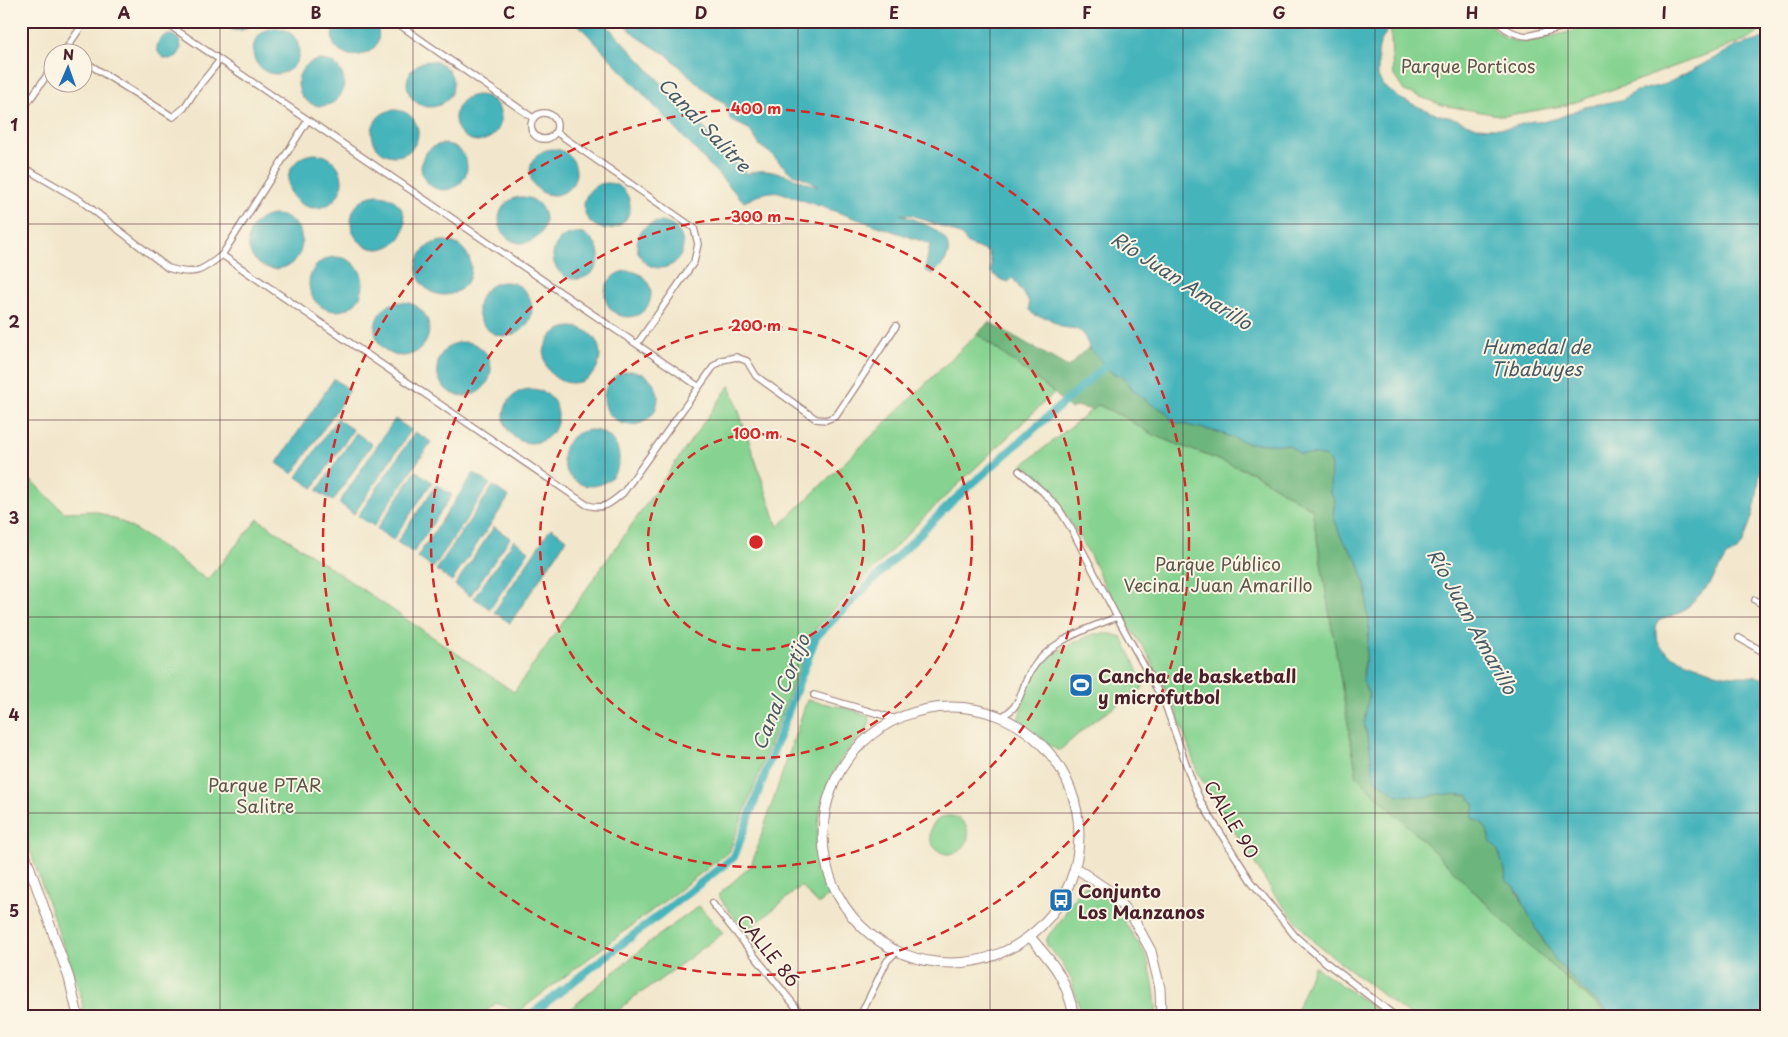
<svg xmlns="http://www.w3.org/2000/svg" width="1788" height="1037" viewBox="0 0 1788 1037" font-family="'Playpen Sans',sans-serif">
<rect width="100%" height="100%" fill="#fcf5e5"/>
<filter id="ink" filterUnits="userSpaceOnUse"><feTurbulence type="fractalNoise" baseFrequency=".02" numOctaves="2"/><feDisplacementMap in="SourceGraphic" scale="10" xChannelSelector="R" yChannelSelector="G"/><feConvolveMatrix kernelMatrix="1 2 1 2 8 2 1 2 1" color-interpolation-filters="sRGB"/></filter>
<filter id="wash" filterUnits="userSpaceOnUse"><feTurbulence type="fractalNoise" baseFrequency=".0096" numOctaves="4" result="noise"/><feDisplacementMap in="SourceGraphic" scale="20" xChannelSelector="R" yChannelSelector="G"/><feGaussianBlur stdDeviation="1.12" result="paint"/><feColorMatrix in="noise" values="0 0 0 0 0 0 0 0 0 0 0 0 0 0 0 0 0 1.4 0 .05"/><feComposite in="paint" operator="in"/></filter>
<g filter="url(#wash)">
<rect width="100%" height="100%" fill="#f2e7cc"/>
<g fill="#86d391" stroke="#68795e">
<path d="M1390,21H1484L1505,38L1517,42H1528L1614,21H1767V26L1751,38L1622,86L1567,105L1504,116L1442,105L1404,91L1393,74Z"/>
<path d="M977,334L1054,393L925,516L813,632L729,852L518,1012L496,1003L481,1016H83L82,999L21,825V481H32L64,512L95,511L124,523L158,544L207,580L258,519L514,692L730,385L778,527Z"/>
<path d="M1098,405L1126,418L1153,435L1253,473L1312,509L1357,777L1399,817L1528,945L1609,1016H1410L1314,942L1276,897L1198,774L1177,714L1149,656L1114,605L1090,555L1064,512L1048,493L1020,467Z"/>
<path d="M1094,634H1111L1122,637L1132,658L1143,685L1142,689L1092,722L1059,751C1045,744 1031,731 1018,722C1021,710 1023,696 1028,685C1039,656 1068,645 1094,634Z"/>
<path d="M807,700L846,708L868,716L870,721L868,728C859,739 848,749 840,761C822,791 813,827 819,862C820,873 826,884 830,895L818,904L801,886L745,933L718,895L751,866Z"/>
<circle cx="949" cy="835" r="19"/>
<path d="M1084,886C1110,891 1115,906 1127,926C1135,939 1146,951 1149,966C1154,982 1155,999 1157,1016H1082L1071,979L1061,961L1048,947L1046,942L1048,936L1061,920L1078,892Z"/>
<path d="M699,906L723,933L653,985L634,997L612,1016H562L651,941Z"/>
<path d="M1314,966L1383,1014L1385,1016H1294Z"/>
</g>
<path fill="#6cb57b" stroke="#5b6a53" d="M989,322L1068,367L1089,347L1111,372L1125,378L1133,390L1151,404L1165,411L1173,422L1218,432L1247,443L1289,445L1300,454L1325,456L1331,462L1330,493L1335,500L1333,515L1341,537L1358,561L1367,591V613L1369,620L1368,642L1363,673L1365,687L1369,695V702L1365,716V730L1369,743L1373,765L1380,783L1398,795L1428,797L1438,794L1468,795L1475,806L1472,818L1482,823L1487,830L1491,842L1498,851L1505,870L1506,881L1514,886L1543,941L1563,969L1583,990L1614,1016H1609L1528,945L1399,817L1357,777L1312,509L1253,473L1153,435L1126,418L1098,405L1092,410L1077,406L1071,409L1054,393L977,334Z"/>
<g fill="#44b4bb" stroke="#476a73">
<path d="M224,21H251C247,31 238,33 229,28Z"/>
<path d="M336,21H374C399,63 314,71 336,21Z"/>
<path d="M575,21H603L747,174C768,164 797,180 818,187L807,179L793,174L785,168L770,153L760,146L749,129L730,120L729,111L724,103L706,91L666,54L658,50L635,35L622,21H1382L1386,33L1380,43L1378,53V76L1383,86L1401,99L1433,113L1456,119L1476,127L1495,128H1508L1533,121L1543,122L1558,118L1585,107L1621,100L1637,91L1666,84L1737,46L1756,41L1767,36V440L1763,451L1756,502L1753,514L1743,543L1736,552L1726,557L1710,584L1689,606L1679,613L1658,621C1648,650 1676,658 1698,666C1705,668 1713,673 1720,674C1735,678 1751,674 1767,679V1016H1614L1583,990L1556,961L1529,916L1520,895L1514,886L1506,881L1505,870L1498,851L1491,842L1487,830L1482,823L1472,818L1475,806L1468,795L1438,794L1428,797L1398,795L1374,779L1369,743L1364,723L1369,695L1363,681L1368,642L1369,620L1367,613V591L1358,561L1341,537L1333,515L1335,500L1330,493L1331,462L1325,456L1300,454L1289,445L1247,443L1218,432L1173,422L1165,411L1151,404L1133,390L1125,378L1111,372L1105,366L1089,347L1083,333L1076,329L1062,327L1048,318L1034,315L1029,310V302L1013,278L1008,282L999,279L991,272V262L988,252L968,244L962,236L950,230L912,215L900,214C915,221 959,232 946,259C944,264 937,270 933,274L925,270L930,244L779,192C766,190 755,197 744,202Z"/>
<circle cx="276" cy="51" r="23"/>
<circle cx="169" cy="47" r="12"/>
<circle cx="321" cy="83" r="23"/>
<circle cx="430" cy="84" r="23"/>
<circle cx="478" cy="118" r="23"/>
<circle cx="395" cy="133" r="23"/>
<circle cx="444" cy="167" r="23"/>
<circle cx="553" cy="172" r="23"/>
<circle cx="315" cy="181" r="27"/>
<circle cx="607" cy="206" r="23"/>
<circle cx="378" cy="222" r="27"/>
<circle cx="522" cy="220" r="23"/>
<circle cx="275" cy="242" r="27"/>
<circle cx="660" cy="245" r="23"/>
<circle cx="576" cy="256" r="23"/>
<circle cx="444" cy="268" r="27"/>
<circle cx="336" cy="284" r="27"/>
<circle cx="628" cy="294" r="23"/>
<circle cx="505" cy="309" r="27"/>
<circle cx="402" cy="329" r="27"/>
<circle cx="572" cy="355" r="28"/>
<circle cx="464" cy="369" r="27"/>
<circle cx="631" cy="398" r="27"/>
<path d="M334,379L350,390L293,474L277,463Z"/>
<circle cx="531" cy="416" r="27"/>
<path d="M337,419L353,430L313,488L297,477Z"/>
<path d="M395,419L411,430L354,514L339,503Z"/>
<circle cx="591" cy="458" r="28"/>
<path d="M415,432L431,442L374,526L358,516Z"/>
<path d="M356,433L372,444L333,501L317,491Z"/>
<path d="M416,471L432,482L393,540L377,529Z"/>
<path d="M474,473L490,484L433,568L417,557Z"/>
<path d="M436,485L452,495L413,553L397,542Z"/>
<path d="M493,486L509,497L452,581L436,570Z"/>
<path d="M494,527L510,538L470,596L455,585Z"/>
<path d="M551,528L567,539L510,623L494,612Z"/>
<path d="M514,540L529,551L490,609L474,598Z"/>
</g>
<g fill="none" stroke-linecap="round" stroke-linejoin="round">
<path stroke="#44b4bb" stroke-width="8" d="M529,1016L734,857L816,637L954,500L1105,366"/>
</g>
</g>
<g filter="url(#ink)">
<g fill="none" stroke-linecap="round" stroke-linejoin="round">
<g stroke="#9e837c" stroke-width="8">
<g id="street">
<path d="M163,21L698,386"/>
<path d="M394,21L533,118"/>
<path d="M1496,21C1507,30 1514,35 1528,36L1587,21"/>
<path d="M64,52L85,21"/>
<path d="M82,60L173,117L184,108L195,91L220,60"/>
<path d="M21,112L52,68"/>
<circle cx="544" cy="126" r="13"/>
<path d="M308,120L222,255L587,505C605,510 609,504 623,493L714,366L722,360L736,357L747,361L756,376L816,419L826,420L836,416L896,326"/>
<path d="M556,132L694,228L698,244L694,262L637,344"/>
<path d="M21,166L80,200L168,268C194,276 201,272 222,255"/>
<path d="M1019,471L1043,492L1059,509L1072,530L1117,617L1165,704L1193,784L1202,804L1251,881L1295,936L1319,957L1395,1016"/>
<path d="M1755,600L1767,607"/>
<path d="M1739,638L1767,654"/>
<path d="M814,695L896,719"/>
<path d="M1002,717C1005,714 1011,711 1014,707C1021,698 1024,683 1030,672C1050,640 1084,630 1117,617"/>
<path d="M712,903L803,1016"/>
<path d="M860,1016L887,961L896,952"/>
</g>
</g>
<g stroke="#9e837c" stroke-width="11">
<g id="secondary">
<circle cx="951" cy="835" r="128"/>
<path d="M21,843L69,978L78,1016"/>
<path d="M1076,868L1108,890L1133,918L1151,951L1160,988L1161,1016"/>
<path d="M1030,937C1055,965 1066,978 1074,1016"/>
</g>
</g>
<use href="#street" stroke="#fff" stroke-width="5.5"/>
<use href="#secondary" stroke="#fff" stroke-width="9"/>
</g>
</g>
<path fill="none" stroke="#4a1f2b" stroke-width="1" stroke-opacity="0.55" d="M220,21V1016M413,21V1016M605,21V1016M798,21V1016M990,21V1016M1183,21V1016M1375,21V1016M1568,21V1016M21,224H1767M21,420H1767M21,617H1767M21,813H1767"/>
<g fill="none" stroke="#d62828" stroke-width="2.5" stroke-dasharray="9 6">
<circle cx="756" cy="542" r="108"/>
<circle cx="756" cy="542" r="216"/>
<circle cx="756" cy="542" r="325"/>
<circle cx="756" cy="542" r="433"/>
</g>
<defs>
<g id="stadium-square" transform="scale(1.25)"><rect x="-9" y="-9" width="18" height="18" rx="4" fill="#1f6fb2" stroke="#fcf5e5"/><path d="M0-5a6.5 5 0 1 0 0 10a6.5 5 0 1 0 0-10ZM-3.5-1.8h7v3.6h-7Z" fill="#fff"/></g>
<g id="bus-square" transform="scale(1.25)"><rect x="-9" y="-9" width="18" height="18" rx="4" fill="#1f6fb2" stroke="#fcf5e5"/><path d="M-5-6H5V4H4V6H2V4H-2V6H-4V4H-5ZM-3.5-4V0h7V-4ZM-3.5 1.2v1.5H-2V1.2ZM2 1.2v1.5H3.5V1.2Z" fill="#fff"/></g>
</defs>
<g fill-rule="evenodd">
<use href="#stadium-square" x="1081" y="685"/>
<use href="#bus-square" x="1061" y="900"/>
</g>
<g text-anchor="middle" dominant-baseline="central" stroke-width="4" stroke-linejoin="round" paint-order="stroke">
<g font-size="18" fill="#5c554a" stroke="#fcf5e5">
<text x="1468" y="65">Parque Porticos</text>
<text x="1218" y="563">Parque Público<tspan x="1218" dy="21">Vecinal Juan Amarillo</tspan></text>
<text x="265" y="784">Parque PTAR<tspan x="265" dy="21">Salitre</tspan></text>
</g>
<g font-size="18" font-weight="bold" fill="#4a1f2b" stroke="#fcf5e5" text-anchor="start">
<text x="1098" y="675">Cancha de basketball<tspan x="1098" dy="21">y microfutbol</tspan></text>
<text x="1078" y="890">Conjunto<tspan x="1078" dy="21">Los Manzanos</tspan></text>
</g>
<g font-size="18" fill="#4a1f2b" stroke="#fcf5e5">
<text transform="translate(1232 819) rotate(59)">CALLE 90</text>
<text transform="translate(769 950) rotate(51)">CALLE 86</text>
</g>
<g font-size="19" font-style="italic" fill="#485b65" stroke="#fcf5e5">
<text transform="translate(705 124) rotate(46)">Canal Salitre</text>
<text transform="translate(1182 280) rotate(33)">Río Juan Amarillo</text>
<text x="1536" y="346">Humedal de<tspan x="1536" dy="22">Tibabuyes</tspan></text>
<text transform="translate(1473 621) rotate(61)">Río Juan Amarillo</text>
<text transform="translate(780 692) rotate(-68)">Canal Cortijo</text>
</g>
</g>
<circle cx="756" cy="542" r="8" fill="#d62828" stroke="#fcf5e5" stroke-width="2.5"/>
<g font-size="15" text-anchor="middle" font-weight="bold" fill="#d62828" stroke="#fcf5e5" stroke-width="4" stroke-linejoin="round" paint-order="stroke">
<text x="756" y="114">400 m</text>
<text x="756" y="222">300 m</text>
<text x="756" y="331">200 m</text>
<text x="756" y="439">100 m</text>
</g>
<rect width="1788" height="1037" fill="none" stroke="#fcf5e5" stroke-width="55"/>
<g transform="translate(68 68) rotate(2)"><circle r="24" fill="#fcf5e5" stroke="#b59f9b"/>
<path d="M0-4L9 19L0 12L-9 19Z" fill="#1f6fb2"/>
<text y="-8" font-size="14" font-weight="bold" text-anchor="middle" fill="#4a1f2b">N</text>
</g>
<rect x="28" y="28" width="1732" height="982" fill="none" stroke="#4a1f2b" stroke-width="2"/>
<g font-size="16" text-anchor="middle" font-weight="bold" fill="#4a1f2b">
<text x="124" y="19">A</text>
<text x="316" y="19">B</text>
<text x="509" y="19">C</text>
<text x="701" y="19">D</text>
<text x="894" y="19">E</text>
<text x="1087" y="19">F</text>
<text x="1279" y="19">G</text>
<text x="1472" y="19">H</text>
<text x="1664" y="19">I</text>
<text x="14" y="131">1</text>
<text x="14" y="328">2</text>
<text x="14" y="524">3</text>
<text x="14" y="721">4</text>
<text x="14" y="917">5</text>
</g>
</svg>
